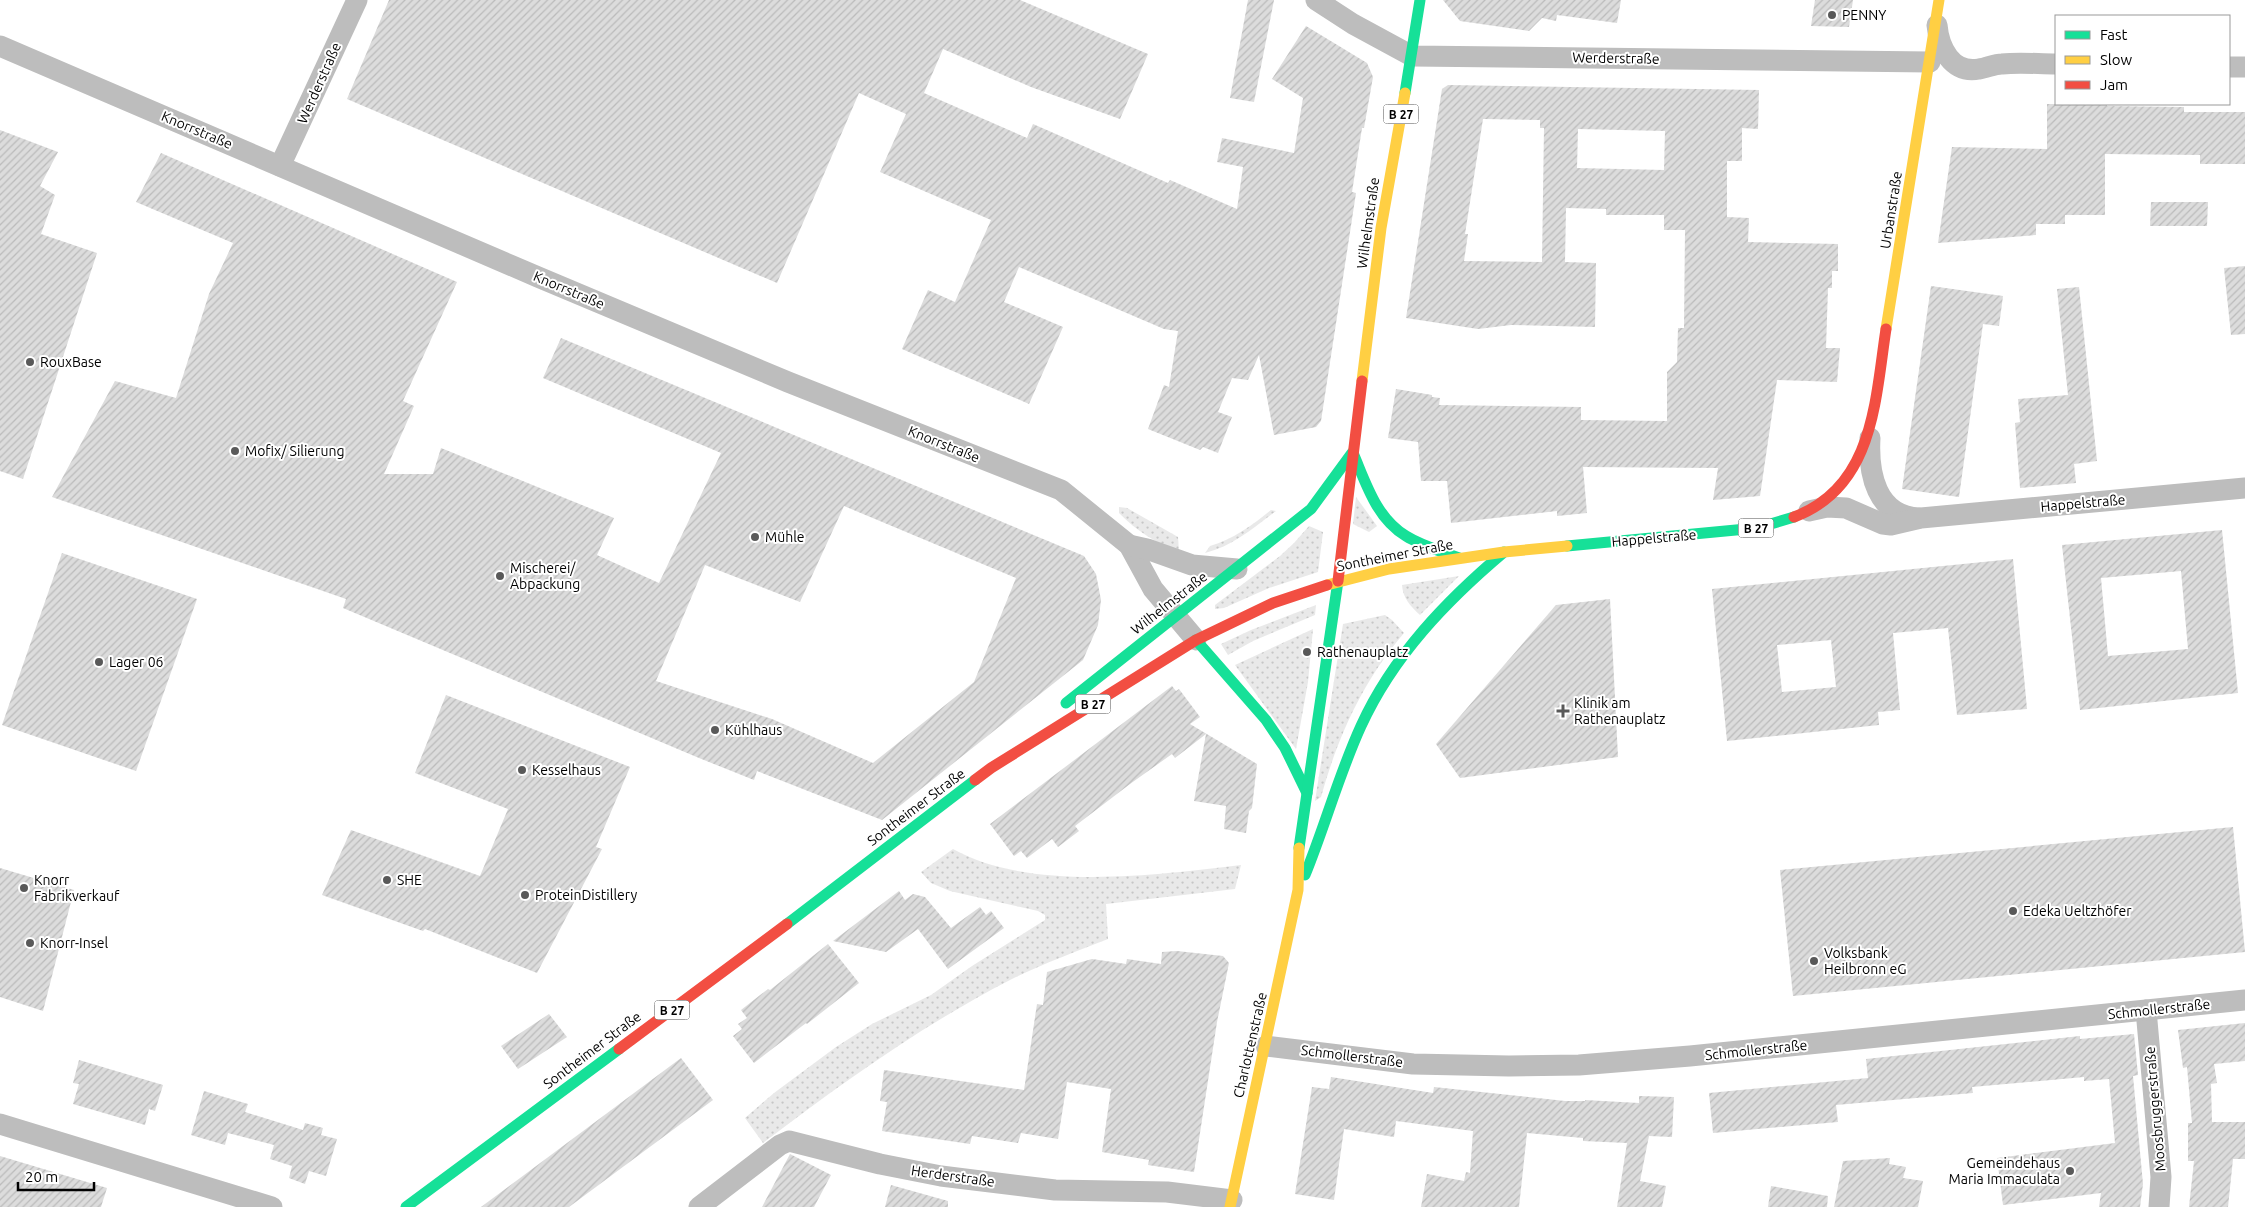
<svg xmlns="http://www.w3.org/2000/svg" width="2245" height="1207" viewBox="0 0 2245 1207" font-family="Ubuntu,sans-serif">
<defs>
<pattern id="grass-dots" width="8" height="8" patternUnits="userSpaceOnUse" patternTransform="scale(1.25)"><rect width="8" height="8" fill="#e9e9e9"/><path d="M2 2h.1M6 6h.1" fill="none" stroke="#c6c6c6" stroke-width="1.8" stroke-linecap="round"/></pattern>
<pattern id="building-hatch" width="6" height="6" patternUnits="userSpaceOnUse" patternTransform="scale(1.25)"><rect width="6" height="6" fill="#dcdcdc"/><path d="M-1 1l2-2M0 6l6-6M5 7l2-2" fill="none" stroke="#bbb"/></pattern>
</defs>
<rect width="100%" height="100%" fill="#fff"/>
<g fill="url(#grass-dots)">
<path d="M1356,497L1377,526L1369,532L1353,524Z"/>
<path d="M1119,507L1127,508L1178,537L1179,551C1155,543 1137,531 1119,513Z"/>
<path d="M1271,510L1276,511C1253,528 1233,546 1205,553L1210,546C1232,540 1254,524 1271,510Z"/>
<path d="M1309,526L1323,532L1318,572L1269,588L1224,608L1215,609V605L1280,556L1294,543Z"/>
<path d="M1459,576L1420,615C1410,606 1403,598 1402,585Z"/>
<path d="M1316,605L1315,615L1253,641L1228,655L1221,644L1251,630Z"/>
<path d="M1385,615L1392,620L1404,633C1363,681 1338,736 1321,797L1315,801L1343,624Z"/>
<path d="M1313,629L1308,682L1296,749L1235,665Z"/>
<path d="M953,849C1029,892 1157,875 1241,865L1235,889L1106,904L1108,939C1075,952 1042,964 1010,980C921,1026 842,1083 763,1143L745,1118L774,1093L836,1047L872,1024L931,995L972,966L1045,920V915L1038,911L950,891L931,883L921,872Z"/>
</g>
<g fill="url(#building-hatch)" fill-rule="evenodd">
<path d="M389,0H1020L1148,54L1120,119L1031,87L943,49L924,93L1027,138L1033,124L1168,183L1170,180L1237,209L1243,167L1217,162L1222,138L1294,153L1303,98L1272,79L1306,26L1367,63L1373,77L1364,128H1362L1352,192L1356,193L1321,421L1316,427L1274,435L1259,355L1248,380L1232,378L1218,412L1232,417L1218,453L1203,447L1200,450L1148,429L1164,385L1169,387L1178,331L1164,329L1019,267L1004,302L1063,327L1029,404L902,349L928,290L955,302L991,220L880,172L906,114L859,93L777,283L347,99Z"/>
<path d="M1248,0H1274L1254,102L1230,98Z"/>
<path d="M1443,0H1621L1617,23L1557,15L1556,21L1542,18L1529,31L1460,21Z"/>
<path d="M1815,0H1853L1849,27L1811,26Z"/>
<path d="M1448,85L1759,90L1758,129L1742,128V161H1727V217L1749,218L1748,242L1838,244V271H1832V288H1828L1826,348H1840L1837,382L1777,380L1760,496L1713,500L1718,468L1583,467L1587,513L1557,516V511L1451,523L1447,481H1421L1418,442L1388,438L1396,389L1432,395V397L1440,398L1439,405L1581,407V420L1667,421V372L1677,362L1678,328H1684L1685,230H1664V215H1606V209L1566,208L1565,262L1596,263L1595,327L1511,325L1478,329L1406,318L1442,89ZM1483,119L1540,120V128H1544L1542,262L1464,261L1468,234H1465ZM1578,129L1665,131L1664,170L1577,168Z"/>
<path d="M2047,104H2107V106L2184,107V112H2245V164H2200V155L2105,154V215H2065V224H2036V235L1938,243L1952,147L2047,149Z"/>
<path d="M0,130L58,152L40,186L55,195L41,234L97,253L23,479L0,471Z"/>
<path d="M161,153L457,282L403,401L414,406L384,474H433L441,448L614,518L597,555L659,583L721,453L543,378L561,338L1084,556L1096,574L1101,600L1098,625L1083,660L882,820L757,771L754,780L699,758L343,608L346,599L52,497L115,381L176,398L209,294L233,243L136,202ZM844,506L1016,578L974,682L873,763L772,719L656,681L705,565L800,602Z"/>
<path d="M2151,202H2208L2207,226H2150Z"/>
<path d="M2245,266V334L2231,335L2224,268Z"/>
<path d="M1931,286L2003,296L1999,326L1983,324L1959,497L1902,489Z"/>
<path d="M2079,287L2097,461L2074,464L2076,483L2020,488L2015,423L2020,422L2018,399L2068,395L2057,289Z"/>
<path d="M2222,530L2238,693L2080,710L2062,545ZM2181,571L2188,649L2108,656L2101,578Z"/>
<path d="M62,553L197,599L136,771L2,725Z"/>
<path d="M2013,559L2027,709L1957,715L1948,628L1893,633L1900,710L1878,712L1879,725L1727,741L1712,589ZM1831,640L1836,687L1782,692L1777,645Z"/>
<path d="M1610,599L1618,757L1460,778L1436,744L1556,605Z"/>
<path d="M1172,686L1176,691L1179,689L1200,717L1190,724L1257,764L1252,808L1249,811L1246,833L1224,829L1226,806L1194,801L1206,734L1175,758L1172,754L1130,784L1075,826L1079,831L1058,847L1052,839L1027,858L1021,851L1014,856L990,824Z"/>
<path d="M446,695L630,767L596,847L602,849L537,973L425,929L423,931L322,895L351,830L480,876L508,809L415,773Z"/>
<path d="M2233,827L2245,952L1793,996L1780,870Z"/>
<path d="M0,868L74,890L43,1011L0,997Z"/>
<path d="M899,891L905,900L913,894L925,897L951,928L980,907L986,915L991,911L1004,928L948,969L918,929L886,952L833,941Z"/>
<path d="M828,944L859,983L807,1024L806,1023L754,1063L733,1036L742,1029L738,1024L747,1018L741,1010L768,989L770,990Z"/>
<path d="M1177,951L1223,956L1229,963L1217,1022L1194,1172L1148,1165L1149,1160L1102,1152L1111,1089L1067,1082L1058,1139L1021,1133L1018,1143L972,1136L970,1144L882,1131L887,1102L880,1101L884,1070L1024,1090L1037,1004L1043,1005L1047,972L1092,959L1126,964L1127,959L1161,964L1162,952Z"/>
<path d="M549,1014L567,1037L518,1069L501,1046Z"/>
<path d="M2245,1023V1061L2214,1064L2217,1083L2211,1084L2212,1122H2245V1159H2233L2228,1207H2189L2194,1161H2188V1123H2192L2187,1067L2183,1068L2178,1030Z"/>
<path d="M2134,1034L2138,1075L2133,1076L2143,1184L2140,1207H2099L2101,1193L2003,1205L1997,1158L2115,1143L2109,1079L2084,1081V1077L1972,1087L1973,1093L1836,1105L1838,1122L1713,1133L1709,1093L1868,1078L1866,1059L2080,1036V1039Z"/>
<path d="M681,1058L713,1100L569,1207H481Z"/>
<path d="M79,1060L163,1085L155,1111L149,1109L145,1125L73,1104L79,1084L73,1083Z"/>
<path d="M1331,1077L1433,1093L1434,1087L1565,1101H1585V1100L1639,1103V1096L1674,1097L1672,1137L1649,1136L1640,1181L1666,1186L1662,1207H1617L1627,1143L1583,1141V1138L1527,1133L1519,1207H1421L1427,1174L1464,1181L1466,1172L1470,1173L1473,1131L1396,1121L1394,1137L1344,1129L1334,1200L1295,1194L1312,1087L1329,1089Z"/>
<path d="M204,1091L248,1104L245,1112L303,1130L305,1123L323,1128L321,1135L337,1139L326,1176L309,1171L305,1184L289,1178L292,1166L270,1159L274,1145L228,1133L225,1145L191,1135Z"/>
<path d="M790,1154L831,1175L814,1207H762Z"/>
<path d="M0,1156L107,1188L101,1207H0Z"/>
<path d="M1890,1158L1889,1164L1906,1167L1903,1178L1923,1181L1918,1207H1834L1843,1161Z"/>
<path d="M891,1185L948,1201V1207H885Z"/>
<path d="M1771,1186L1828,1196L1827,1207H1768Z"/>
</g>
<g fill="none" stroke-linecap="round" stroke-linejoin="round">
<g stroke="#bdbdbd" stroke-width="21">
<path d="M1316,0L1353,24L1412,56L1930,62"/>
<path d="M1937,25C1939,48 1952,74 1979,69C1987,68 1994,64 2002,64C2020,62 2038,64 2056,64"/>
<path d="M0,46L538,277L788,382L1061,490L1129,545L1153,589L1196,640"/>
<path d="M2229,67H2245"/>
<path d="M280,166L357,0"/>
<path d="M1870,438C1868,473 1876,516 1919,518"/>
<path d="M1809,511L1827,507L1846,508L1883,524L1891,525L1921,518L2245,488"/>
<path d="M1129,545L1147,549L1192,565L1237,569"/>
<path d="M2146,1010L2161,1177L2159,1207"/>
<path d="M1266,1046L1413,1064L1509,1066L1579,1065L1690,1056L2245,1000"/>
<path d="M0,1124L272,1207"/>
<path d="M699,1207L780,1145L789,1141L880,1164L941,1176L1055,1190L1167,1192L1232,1200"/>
</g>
<g stroke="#16e098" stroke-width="11">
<path d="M1405,93L1420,0"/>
<path d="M1353,453C1366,483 1376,518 1406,536C1422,546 1441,551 1459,558"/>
<path d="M1567,546L1757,528L1794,517"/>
<path d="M1196,640L1266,720L1285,748L1307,793"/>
<path d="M1066,703L1311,509L1352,453"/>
<path d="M1299,848L1338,581"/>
<path d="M1305,875C1325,826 1339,774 1361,726C1393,656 1446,601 1504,552"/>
<path d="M787,924L975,780"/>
<path d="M406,1207L619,1049"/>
</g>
<g stroke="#ffcf43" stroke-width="11">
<path d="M1886,329L1939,0"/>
<path d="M1362,381L1381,228L1405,93"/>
<path d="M1327,585L1389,569L1504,552L1567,546"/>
<path d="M1230,1207L1298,890L1299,848"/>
</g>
<g stroke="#f24e42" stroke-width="11">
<path d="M1794,517C1874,487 1875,401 1886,329"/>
<path d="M1338,581L1362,381"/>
<path d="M975,780L991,768L1196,640L1273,603L1327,585"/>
<path d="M619,1049L787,924"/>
</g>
</g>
<g fill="#595959" stroke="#fff" stroke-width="2">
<circle cx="1832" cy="15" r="5"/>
<circle cx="30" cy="362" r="5"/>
<circle cx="235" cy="451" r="5"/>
<circle cx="755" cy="537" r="5"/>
<circle cx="500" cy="576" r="5"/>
<circle cx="1307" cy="652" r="5"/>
<circle cx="99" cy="662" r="5"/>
<path d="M1560.5 703.5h5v5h5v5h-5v5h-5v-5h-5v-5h5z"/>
<circle cx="715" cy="730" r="5"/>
<circle cx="522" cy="770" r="5"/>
<circle cx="387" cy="880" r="5"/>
<circle cx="24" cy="888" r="5"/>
<circle cx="525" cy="895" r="5"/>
<circle cx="2013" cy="911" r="5"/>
<circle cx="30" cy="943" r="5"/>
<circle cx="1814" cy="961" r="5"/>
<circle cx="2070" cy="1171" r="5"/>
</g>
<g text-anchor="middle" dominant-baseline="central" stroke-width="4" stroke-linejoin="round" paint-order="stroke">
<g fill="#fff" stroke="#4c4c4c" stroke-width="1">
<rect x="1383.5" y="104.5" width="35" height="19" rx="4"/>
<rect x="1738.5" y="518.5" width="35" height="19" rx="4"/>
<rect x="1075.5" y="694.5" width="35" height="19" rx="4"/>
<rect x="654.5" y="1000.5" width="35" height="19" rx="4"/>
</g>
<g font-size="12" font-weight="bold" fill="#000">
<text x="1401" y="114">B 27</text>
<text x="1756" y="528">B 27</text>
<text x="1093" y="704">B 27</text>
<text x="672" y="1010">B 27</text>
</g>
<g font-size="14" fill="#000" stroke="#fff" text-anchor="start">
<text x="1842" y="15">PENNY</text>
<text x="40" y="362">RouxBase</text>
<text x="245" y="451">Mofix/ Silierung</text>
<text x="765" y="537">Mühle</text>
<text x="510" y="568">Mischerei/<tspan x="510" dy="16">Abpackung</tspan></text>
<text x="1317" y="652">Rathenauplatz</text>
<text x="109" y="662">Lager 06</text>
<text x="1574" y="703">Klinik am<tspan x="1574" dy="16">Rathenauplatz</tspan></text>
<text x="725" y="730">Kühlhaus</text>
<text x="532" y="770">Kesselhaus</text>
<text x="34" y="880">Knorr<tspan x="34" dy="16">Fabrikverkauf</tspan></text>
<text x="397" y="880">SHE</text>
<text x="535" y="895">ProteinDistillery</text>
<text x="2023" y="911">Edeka Ueltzhöfer</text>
<text x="40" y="943">Knorr-Insel</text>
<text x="1824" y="953">Volksbank<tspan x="1824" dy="16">Heilbronn eG</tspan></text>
<text x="2060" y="1163" text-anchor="end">Gemeindehaus<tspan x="2060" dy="16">Maria Immaculata</tspan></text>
</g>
<g font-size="14" fill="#000" stroke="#fff">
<text transform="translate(1616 58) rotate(1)">Werderstraße</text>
<text transform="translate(319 83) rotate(-66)">Werderstraße</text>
<text transform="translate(197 130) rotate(23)">Knorrstraße</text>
<text transform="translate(1891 210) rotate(-81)">Urbanstraße</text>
<text transform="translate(1368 223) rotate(-82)">Wilhelmstraße</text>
<text transform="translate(569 290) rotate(23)">Knorrstraße</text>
<text transform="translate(944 444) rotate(22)">Knorrstraße</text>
<text transform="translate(2083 503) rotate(-5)">Happelstraße</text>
<text transform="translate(1654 538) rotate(-5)">Happelstraße</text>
<text transform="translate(1395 555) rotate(-11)">Sontheimer Straße</text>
<text transform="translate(1169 603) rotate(-38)">Wilhelmstraße</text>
<text transform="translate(916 807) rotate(-37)">Sontheimer Straße</text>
<text transform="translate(2159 1009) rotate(-6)">Schmollerstraße</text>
<text transform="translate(1250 1045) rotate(-77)">Charlottenstraße</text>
<text transform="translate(592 1050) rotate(-37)">Sontheimer Straße</text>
<text transform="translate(1756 1050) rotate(-6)">Schmollerstraße</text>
<text transform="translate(1352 1056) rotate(7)">Schmollerstraße</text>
<text transform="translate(2155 1109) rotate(-95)">Moosbruggerstraße</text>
<text transform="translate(953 1176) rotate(8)">Herderstraße</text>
</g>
</g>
<rect x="2055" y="15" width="175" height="90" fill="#ffffff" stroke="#999999"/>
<rect x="2065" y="31" width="25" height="8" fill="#16e098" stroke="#999999"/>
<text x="2100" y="40" font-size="15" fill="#000000">Fast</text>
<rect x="2065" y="56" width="25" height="8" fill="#ffcf43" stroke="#999999"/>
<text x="2100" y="65" font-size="15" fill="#000000">Slow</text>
<rect x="2065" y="81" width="25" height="8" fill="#f24e42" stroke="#999999"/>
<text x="2100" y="90" font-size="15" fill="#000000">Jam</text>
<path d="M18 1182v8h76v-8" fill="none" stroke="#000000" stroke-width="2.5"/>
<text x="25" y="1182" font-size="15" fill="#000000" stroke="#ffffff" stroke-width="4" paint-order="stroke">20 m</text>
</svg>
